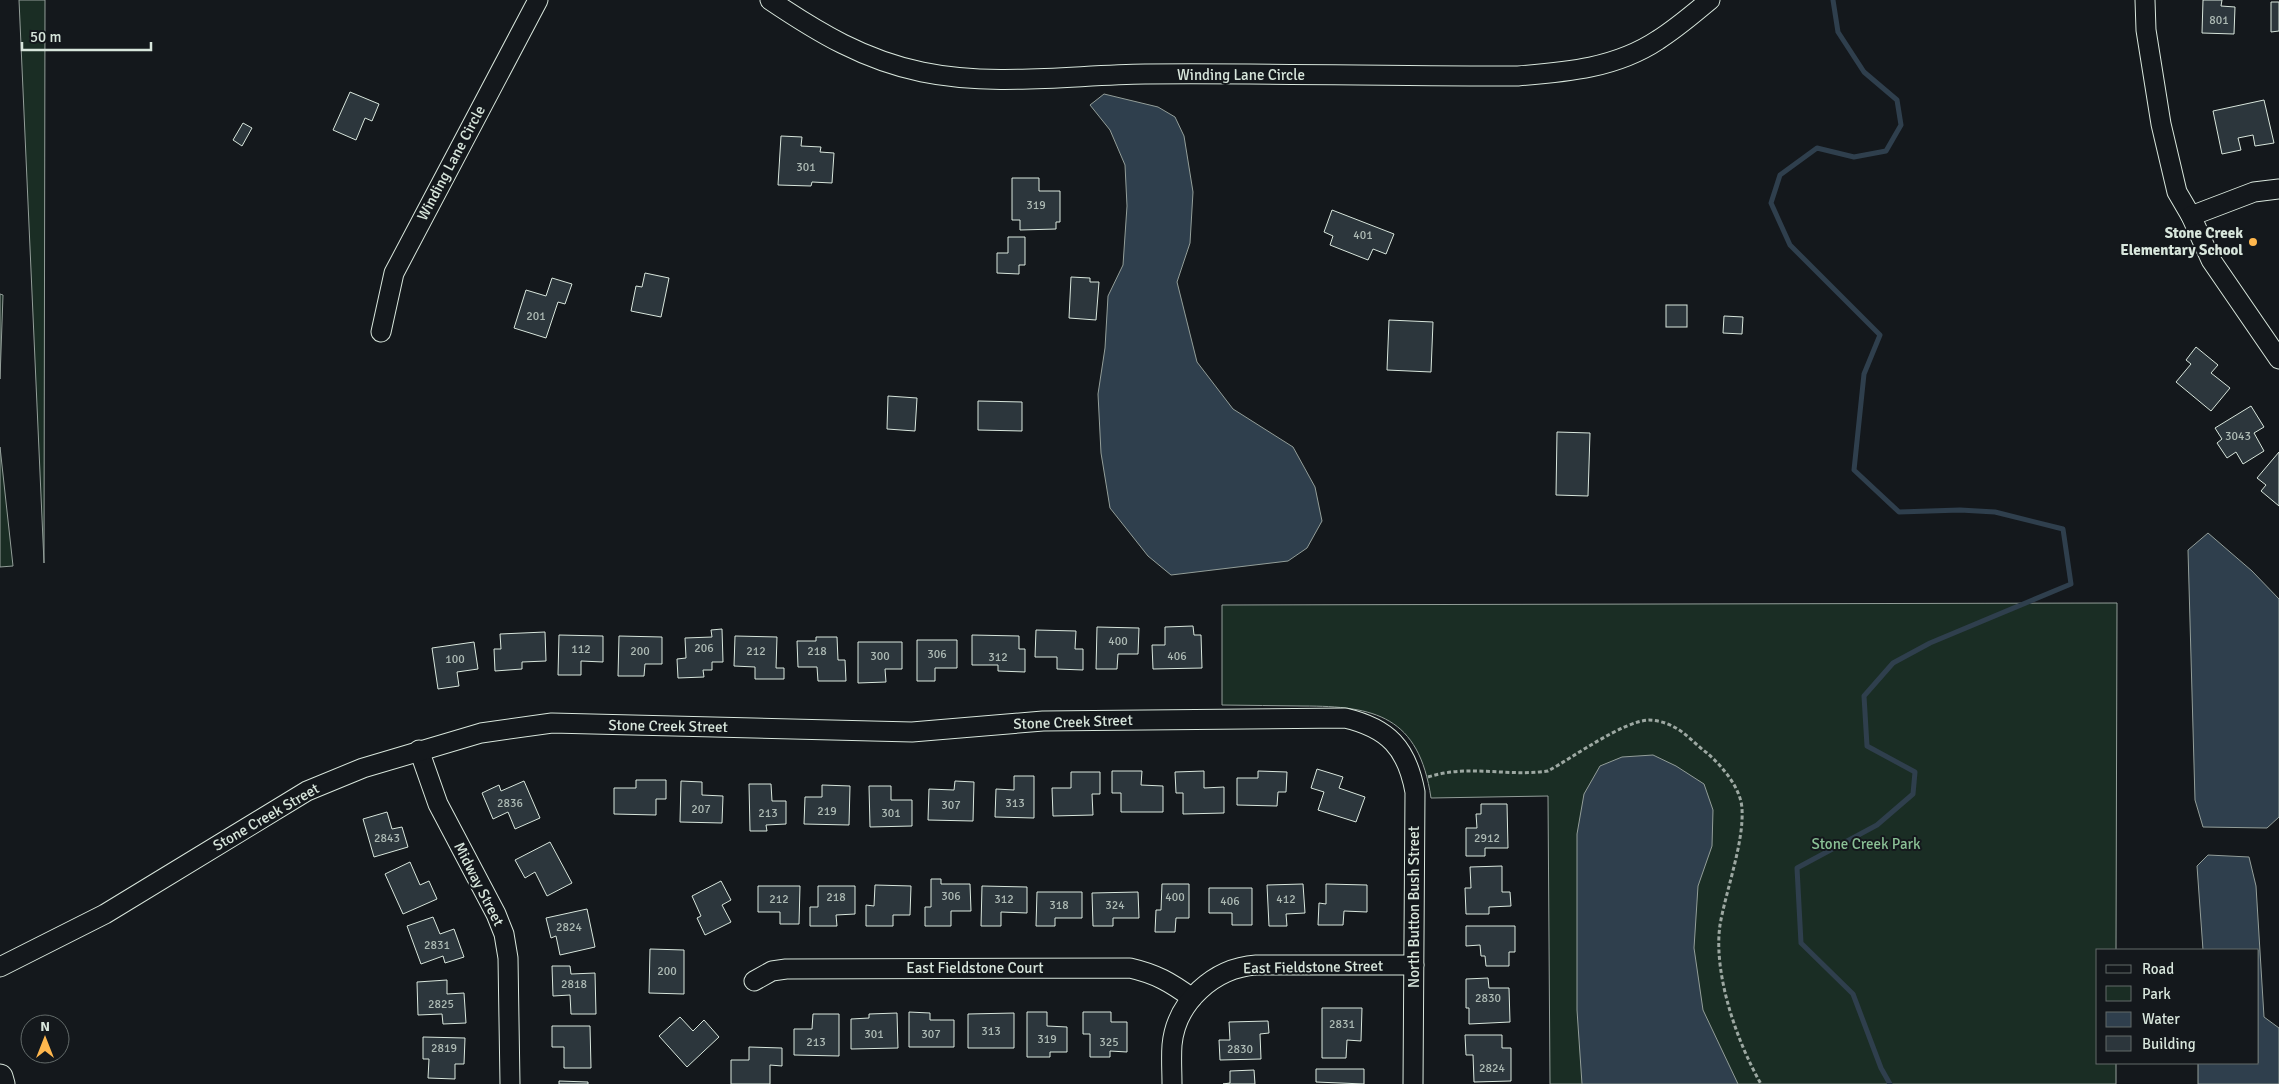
<svg xmlns="http://www.w3.org/2000/svg" width="2279" height="1084" viewBox="0 0 2279 1084" font-family="Signika,sans-serif">
<rect width="100%" height="100%" fill="#14181c"/>
<g fill="#1a2d24" stroke="#939e99">
<path d="M19,0H45L44,563Z"/>
<path d="M0,294L3,295L0,379Z"/>
<path d="M0,447L13,566L0,567Z"/>
<path d="M2117,603L2116,950H2098V1063H2116V1084H1550L1548,796L1431,798C1419,716 1375,706 1303,706C1276,706 1249,705 1222,705V605Z"/>
</g>
<g fill="#2f3f4d" stroke="#939e99">
<path d="M1104,94L1158,107L1175,117L1184,136L1193,192L1190,243L1177,282L1197,362L1233,409L1293,447L1315,487L1322,521L1307,548L1288,561L1171,575L1148,556L1110,508L1101,453L1098,394L1105,348L1108,296L1123,265L1127,206L1125,165L1110,130L1090,105Z"/>
<path d="M2208,533L2252,571L2279,599V817L2267,828L2203,827L2195,800L2188,550Z"/>
<path d="M1653,755L1676,766L1704,784L1713,810L1712,846L1698,886L1694,948L1703,1010L1738,1084H1582L1577,1010V834L1584,794L1600,766L1622,757Z"/>
<path d="M2208,855L2249,857L2256,886L2264,1017L2279,1028V1084H2198V1063H2258V950H2203L2197,866Z"/>
</g>
<g fill="none" stroke-linecap="round" stroke-linejoin="round">
<path stroke="#2f3f4d" stroke-width="5" d="M1833,0L1838,32L1864,72L1897,100L1901,125L1886,151L1854,157L1817,148L1780,175L1771,203L1790,245L1880,335L1864,374L1854,470L1899,512L1960,510L1995,512L2063,529L2071,584L1930,643L1893,663L1864,696L1867,746L1915,772L1913,794L1877,825L1797,868L1801,943L1853,994L1881,1068L1890,1084"/>
</g>
<g fill="#2c363c" stroke="#d8e6dc">
<path d="M2203,0H2222L2221,6L2235,7L2234,34L2202,33Z"/>
<path d="M2271,2H2279V31L2271,32Z"/>
<path d="M350,92L379,104L372,121L365,118L356,140L333,130Z"/>
<path d="M2264,100L2274,143L2255,146L2253,135L2238,138L2241,150L2222,154L2213,111Z"/>
<path d="M243,123L252,128L242,146L233,140Z"/>
<path d="M781,136L802,137L801,146L821,147L820,152L834,153L832,183L812,182L811,186L778,185Z"/>
<path d="M1012,178H1039V191H1060V222H1056V229L1020,230V220H1012Z"/>
<path d="M1332,210L1394,234L1386,254L1373,249L1368,260L1330,245L1333,236L1324,232Z"/>
<path d="M1008,237H1025V265H1019V274L997,273V253H1008Z"/>
<path d="M645,273L669,278L661,317L631,311L636,286L642,287Z"/>
<path d="M1071,277L1090,278V282H1099L1096,320L1069,318Z"/>
<path d="M552,278L572,284L565,304L558,302L546,338L514,328L526,290L546,296Z"/>
<rect x="1666" y="305" width="21" height="22"/>
<path d="M1724,316L1743,317L1742,334L1723,333Z"/>
<path d="M1389,320L1433,322L1431,372L1387,370Z"/>
<path d="M2196,347L2218,365L2211,373L2230,388L2211,411L2176,382L2191,364L2186,360Z"/>
<path d="M888,396L917,398L915,431L887,429Z"/>
<path d="M978,401L1022,402V431L978,430Z"/>
<path d="M2251,406L2264,427L2254,433L2264,451L2243,464L2236,452L2227,458L2217,443L2222,439L2215,428Z"/>
<path d="M1557,432L1590,433L1588,496L1556,495Z"/>
<path d="M2279,452V506L2261,491L2266,485L2257,478Z"/>
<path d="M1193,626L1194,635H1201L1202,668L1153,669L1152,645H1165V627Z"/>
<path d="M1097,627L1139,628L1138,654H1118L1117,669H1096Z"/>
<path d="M722,629L723,662H712V670H703L704,677L678,678L677,659L686,658L685,638L712,637L711,630Z"/>
<path d="M1036,630L1076,631L1075,649H1083V670L1057,669V657H1035Z"/>
<path d="M545,632L546,661L522,662V669L495,671L494,649H501L500,634Z"/>
<path d="M559,635L603,636V662L581,661V675H558Z"/>
<path d="M972,635L1019,636V649H1025V672L998,671V665H972Z"/>
<path d="M619,636L662,637V664H645L644,676H618Z"/>
<path d="M735,636L777,637L776,668H784V679H755V667L734,666Z"/>
<path d="M816,637H837L838,660H845L846,681H818L817,667H798L797,641H816Z"/>
<path d="M917,640H957V668H935V681H917Z"/>
<path d="M474,642L478,669L457,672L459,686L438,689L432,648Z"/>
<path d="M858,642H902V669H885L886,682L858,683Z"/>
<path d="M1317,769L1343,777L1339,788L1365,797L1356,822L1318,810L1324,792L1311,788Z"/>
<path d="M1112,771H1142L1141,785L1163,786V812H1121V793H1112Z"/>
<path d="M1204,771V788L1224,787V813L1183,814V793H1176L1175,772Z"/>
<path d="M1258,771L1287,772L1286,792H1278L1277,806L1237,805V778H1258Z"/>
<path d="M1071,772H1100V794H1092L1093,815L1053,816L1052,788H1071Z"/>
<path d="M1014,776H1034V818L995,817L996,789L1014,790Z"/>
<path d="M636,780H666V799H656V815L614,814V788H636Z"/>
<path d="M524,781L540,818L515,829L508,812L493,819L482,793L499,785L501,791Z"/>
<path d="M681,781L702,782V795L723,796L722,823L680,822Z"/>
<path d="M955,781L974,782L973,821L928,820L929,789L954,790Z"/>
<path d="M749,784H771L772,801H786V824L766,825L767,831H750Z"/>
<path d="M822,785L850,786L849,825L804,824L805,797H822Z"/>
<path d="M869,786H891V800H912V826L870,827Z"/>
<path d="M1481,804H1507L1508,848H1485V856H1466V828H1477L1476,814H1481Z"/>
<path d="M387,812L392,829L402,827L408,847L374,857L363,819Z"/>
<path d="M550,842L572,883L547,896L535,872L525,878L515,860Z"/>
<path d="M410,862L420,885L429,881L437,899L403,914L385,874Z"/>
<path d="M1502,866V892H1510L1511,906L1489,907V914H1466L1465,888H1471L1470,867Z"/>
<path d="M931,879H941V884H970L971,911H951V926H925V907H931Z"/>
<path d="M721,881L731,900L722,905L731,922L705,935L697,918L701,916L692,896Z"/>
<path d="M1162,884H1189V918H1176L1175,932H1155L1156,910H1161Z"/>
<path d="M1303,884L1305,913L1286,914L1287,926H1269L1267,885Z"/>
<path d="M1326,884L1367,885V912L1344,911L1343,925H1318L1319,903L1326,904Z"/>
<path d="M875,885L911,886L910,915H893V926H866V905L874,906Z"/>
<path d="M758,886H800L799,924H780V912H758Z"/>
<path d="M818,886H855V914L836,915L837,926H810V907H818Z"/>
<path d="M982,886L1027,887V913L1001,912V926H981Z"/>
<path d="M1209,888H1252V925H1232V913H1209Z"/>
<path d="M1037,892H1082V918H1055V926H1036Z"/>
<path d="M1138,892L1139,918H1113V926H1093L1092,893Z"/>
<path d="M587,909L595,947L560,955L556,936L551,938L546,918Z"/>
<path d="M433,917L440,934L454,929L464,957L445,963L443,956L421,964L407,926Z"/>
<path d="M1466,926H1515V952H1509V966H1486L1485,956H1481L1480,945L1466,946Z"/>
<path d="M650,949L684,950V994L649,993Z"/>
<path d="M552,966H570L571,974L595,973L596,1014H571L570,995L553,996Z"/>
<path d="M1488,978L1489,988H1509L1510,1022L1469,1024V1008H1466V979Z"/>
<path d="M447,980V994L464,993L466,1023L443,1024L442,1014L418,1015L417,982Z"/>
<path d="M1322,1008H1362L1361,1041L1347,1040L1346,1058H1322Z"/>
<path d="M909,1012L930,1013V1020H954V1047H909Z"/>
<path d="M1027,1012H1047V1026L1067,1027V1052H1050V1057H1027Z"/>
<path d="M1083,1012H1111V1022H1127V1052L1110,1051V1057H1090V1034H1083Z"/>
<path d="M897,1013L898,1048L851,1049V1019L869,1018V1014Z"/>
<path d="M1014,1013V1048H968V1014Z"/>
<path d="M813,1014H839V1056L794,1055V1029H812Z"/>
<path d="M680,1017L693,1031L704,1020L719,1037L687,1067L659,1036Z"/>
<path d="M1268,1021L1269,1033L1260,1034L1261,1059L1220,1060L1219,1040H1230L1229,1022Z"/>
<path d="M552,1026H590L591,1068H564V1047H552Z"/>
<path d="M1465,1035H1502V1048H1511V1081L1474,1082L1473,1055H1466Z"/>
<path d="M423,1037L465,1038L464,1064H455V1079L428,1078L429,1059H423Z"/>
<path d="M749,1047L782,1048V1066L770,1065V1084H731V1060H749Z"/>
<path d="M1316,1069H1364V1084L1316,1082Z"/>
<path d="M1254,1070L1255,1084H1223L1230,1083V1071Z"/>
<path d="M559,1081L588,1082V1084H559Z"/>
</g>
<g fill="none" stroke-linecap="round" stroke-linejoin="round">
<g stroke="#d8e6dc" stroke-width="21">
<g id="minor">
<path d="M770,0C819,33 864,60 922,72C994,87 1072,75 1145,74C1269,73 1394,76 1518,76C1567,72 1616,68 1658,40C1677,28 1693,14 1710,0"/>
<path d="M2145,0L2146,30L2161,124L2177,192L2191,216L2211,260L2279,359"/>
<path d="M2191,216L2254,192L2279,189"/>
<path d="M381,332L394,273L538,0"/>
<path d="M419,750L438,804L496,914L504,934L508,958L510,1084"/>
<path d="M0,967L105,914L307,791L363,768L481,733L552,723L912,732L1043,721L1345,718C1388,728 1407,748 1415,792L1413,1084"/>
<path d="M754,981L772,971L786,969L1130,968C1156,974 1170,982 1192,998"/>
<path d="M1172,1084C1172,1071 1171,1058 1172,1045C1176,1002 1214,968 1256,965H1414"/>
</g>
</g>
<g stroke="#d8e6dc" stroke-width="27">
<path id="major" d="M0,1077L2,1084"/>
</g>
<path stroke="#9da8a2" stroke-width="3" stroke-dasharray="4 2.5" stroke-linecap="butt" d="M1428,777C1469,764 1507,777 1548,771C1572,758 1623,721 1649,720C1657,720 1667,723 1674,727C1686,733 1696,745 1707,753C1722,766 1741,788 1742,809C1744,843 1726,890 1720,925C1713,974 1737,1042 1761,1084"/>
<use href="#minor" stroke="#14181c" stroke-width="19"/>
<use href="#major" stroke="#14181c" stroke-width="25"/>
</g>
<circle fill="#ffb74d" stroke="#14181c" stroke-width="2" cx="2253" cy="242" r="5"/>
<g text-anchor="middle" dominant-baseline="central" stroke-width="4" stroke-linejoin="round" paint-order="stroke">
<g font-size="12" fill="#adbab4">
<text x="2219" y="20">801</text>
<text x="806" y="167">301</text>
<text x="1036" y="205">319</text>
<text x="1363" y="235">401</text>
<text x="536" y="316">201</text>
<text x="2238" y="436">3043</text>
<text x="1118" y="641">400</text>
<text x="704" y="648">206</text>
<text x="581" y="649">112</text>
<text x="640" y="651">200</text>
<text x="756" y="651">212</text>
<text x="817" y="651">218</text>
<text x="937" y="654">306</text>
<text x="880" y="656">300</text>
<text x="1177" y="656">406</text>
<text x="998" y="657">312</text>
<text x="455" y="659">100</text>
<text x="510" y="803">2836</text>
<text x="1015" y="803">313</text>
<text x="951" y="805">307</text>
<text x="701" y="809">207</text>
<text x="827" y="811">219</text>
<text x="768" y="813">213</text>
<text x="891" y="813">301</text>
<text x="387" y="838">2843</text>
<text x="1487" y="838">2912</text>
<text x="951" y="896">306</text>
<text x="836" y="897">218</text>
<text x="1175" y="897">400</text>
<text x="779" y="899">212</text>
<text x="1004" y="899">312</text>
<text x="1286" y="899">412</text>
<text x="1230" y="901">406</text>
<text x="1059" y="905">318</text>
<text x="1115" y="905">324</text>
<text x="569" y="927">2824</text>
<text x="437" y="945">2831</text>
<text x="667" y="971">200</text>
<text x="574" y="984">2818</text>
<text x="1488" y="998">2830</text>
<text x="441" y="1004">2825</text>
<text x="1342" y="1024">2831</text>
<text x="991" y="1031">313</text>
<text x="874" y="1034">301</text>
<text x="931" y="1034">307</text>
<text x="1047" y="1039">319</text>
<text x="816" y="1042">213</text>
<text x="1109" y="1042">325</text>
<text x="444" y="1048">2819</text>
<text x="1240" y="1049">2830</text>
<text x="1492" y="1068">2824</text>
</g>
<g font-size="15" fill="#d8e6dc" stroke="#14181c">
<text x="1241" y="75">Winding Lane Circle</text>
<text transform="translate(451 163) rotate(-62)">Winding Lane Circle</text>
<text transform="translate(1073 722) rotate(-2)">Stone Creek Street</text>
<text transform="translate(668 726) rotate(1)">Stone Creek Street</text>
<text transform="translate(266 817) rotate(-30)">Stone Creek Street</text>
<text transform="translate(479 884) rotate(63)">Midway Street</text>
<text transform="translate(1414 907) rotate(-90)">North Button Bush Street</text>
<text transform="translate(1313 967) rotate(-1)">East Fieldstone Street</text>
<text x="975" y="968">East Fieldstone Court</text>
</g>
<g font-size="15" font-weight="bold" fill="#d8e6dc" stroke="#14181c" text-anchor="end">
<text x="2243" y="233">Stone Creek<tspan x="2243" dy="17">Elementary School</tspan></text>
</g>
<g font-size="15" fill="#8ac095" stroke="#14181c">
<text x="1866" y="844">Stone Creek Park</text>
</g>
</g>
<rect x="2096" y="949" width="162" height="115" fill="#14181c" stroke="#626a69"/>
<rect x="2106" y="965" width="25" height="8" fill="#14181c" stroke="#626a69"/>
<text x="2142" y="974" font-size="15" fill="#d8e6dc">Road</text>
<rect x="2106" y="986" width="25" height="15" fill="#1a2d24" stroke="#626a69"/>
<text x="2142" y="999" font-size="15" fill="#d8e6dc">Park</text>
<rect x="2106" y="1012" width="25" height="15" fill="#2f3f4d" stroke="#626a69"/>
<text x="2142" y="1024" font-size="15" fill="#d8e6dc">Water</text>
<rect x="2106" y="1036" width="25" height="15" fill="#2c363c" stroke="#626a69"/>
<text x="2142" y="1049" font-size="15" fill="#d8e6dc">Building</text>
<g transform="translate(45 1039)"><circle r="24" fill="#14181c" stroke="#626a69"/>
<path d="M0-4L9 19L0 12L-9 19Z" fill="#ffb74d"/>
<text y="-8" font-size="14" font-weight="bold" text-anchor="middle" fill="#d8e6dc">N</text>
</g>
<path d="M22 42v8h129v-8" fill="none" stroke="#d8e6dc" stroke-width="2.5"/>
<text x="30" y="42" font-size="15" fill="#d8e6dc" stroke="#14181c" stroke-width="4" paint-order="stroke">50 m</text>
</svg>
